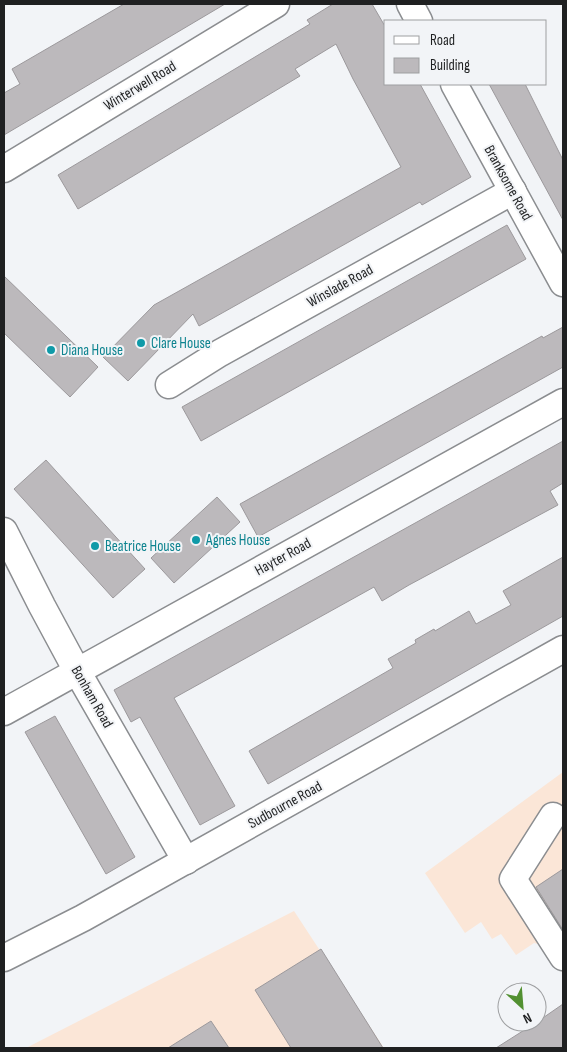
<svg xmlns="http://www.w3.org/2000/svg" width="567" height="1052" viewBox="0 0 567 1052" font-family="'Sofia Sans Condensed',sans-serif">
<rect width="100%" height="100%" fill="#f2f4f7"/>
<g fill="#fbe6d7">
<path d="M563,772V974L545,946L534,943L516,955L501,934L492,939L481,922L465,933L425,873Z"/>
<path d="M294,911L384,1048H26Z"/>
</g>
<g fill="#bcb9bc" stroke="#9c999c">
<path d="M124,4H225L4,135V93L20,84L12,69Z"/>
<path d="M333,4H372L386,28V84H420L471,177L422,205L420,202L199,326L193,314L128,381L103,357L154,305L401,167L353,79L336,44L295,69L300,76L78,209L58,175L310,24L307,20Z"/>
<path d="M489,84H525L563,160V220Z"/>
<path d="M507,225L526,259L201,441L182,407Z"/>
<path d="M4,276L98,367L70,397L4,333Z"/>
<path d="M563,327V367L258,537L240,504L542,336L543,338Z"/>
<path d="M563,441V483L550,491L558,505L409,585L382,601L374,587L174,698L235,806L200,825L140,717L131,722L114,690Z"/>
<path d="M46,460L145,569L113,598L14,489Z"/>
<path d="M217,497L240,522L174,583L151,558Z"/>
<path d="M563,557V616L268,784L249,751L393,668L388,659L416,643L415,640L434,629L435,631L469,611L476,624L511,605L503,591Z"/>
<path d="M55,716L135,857L106,874L25,732Z"/>
<path d="M563,869V930L536,887Z"/>
<path d="M321,949L383,1048H291L255,990Z"/>
<path d="M563,1004V1048H496L537,1022Z"/>
<path d="M211,1021L229,1048H168Z"/>
</g>
<g fill="none" stroke-linecap="round" stroke-linejoin="round">
<g stroke="#8b8d90" stroke-width="29">
<g id="minor">
<path d="M410,4L419,21"/>
<path d="M454,84L563,283"/>
<path d="M4,169L276,4"/>
<path d="M169,385L220,353L513,191"/>
<path d="M4,531L42,606L77,671L186,861"/>
<path d="M4,712L563,402"/>
<path d="M553,816L513,879L563,957"/>
<path d="M4,958L83,918L563,649"/>
</g>
</g>
<use href="#minor" stroke="#fff" stroke-width="26"/>
</g>
<g fill="#0f9aa8" stroke="#f2f4f7" stroke-width="2">
<circle cx="141" cy="343" r="5"/>
<circle cx="51" cy="350" r="5"/>
<circle cx="196" cy="540" r="5"/>
<circle cx="95" cy="546" r="5"/>
</g>
<g text-anchor="middle" dominant-baseline="central" stroke-width="4" stroke-linejoin="round" paint-order="stroke">
<g font-size="15" fill="#1f2021" stroke="#f2f4f7">
<text transform="translate(140 86) rotate(-31)">Winterwell Road</text>
<text transform="translate(508 183) rotate(61)">Branksome Road</text>
<text transform="translate(340 286) rotate(-29)">Winslade Road</text>
<text transform="translate(283 557) rotate(-29)">Hayter Road</text>
<text transform="translate(92 697) rotate(60)">Bonham Road</text>
<text transform="translate(285 805) rotate(-29)">Sudbourne Road</text>
</g>
<g font-size="15" fill="#0d838f" stroke="#f2f4f7" text-anchor="start">
<text x="151" y="343">Clare House</text>
<text x="61" y="350">Diana House</text>
<text x="206" y="540">Agnes House</text>
<text x="105" y="546">Beatrice House</text>
</g>
</g>
<rect width="567" height="1052" fill="none" stroke="#1f2021" stroke-width="10"/>
<rect x="384" y="20" width="162" height="65" fill="#f2f4f7" stroke="#9e9fa1"/>
<rect x="394" y="36" width="25" height="8" fill="#ffffff" stroke="#9e9fa1"/>
<text x="430" y="45" font-size="15" fill="#1f2021">Road</text>
<rect x="394" y="58" width="25" height="15" fill="#bcb9bc" stroke="#9e9fa1"/>
<text x="430" y="70" font-size="15" fill="#1f2021">Building</text>
<g transform="translate(522 1007) rotate(154)"><circle r="24" fill="#f2f4f7" stroke="#9e9fa1"/>
<path d="M0-4L9 19L0 12L-9 19Z" fill="#529031"/>
<text y="-8" font-size="14" font-weight="bold" text-anchor="middle" fill="#1f2021">N</text>
</g>
</svg>
